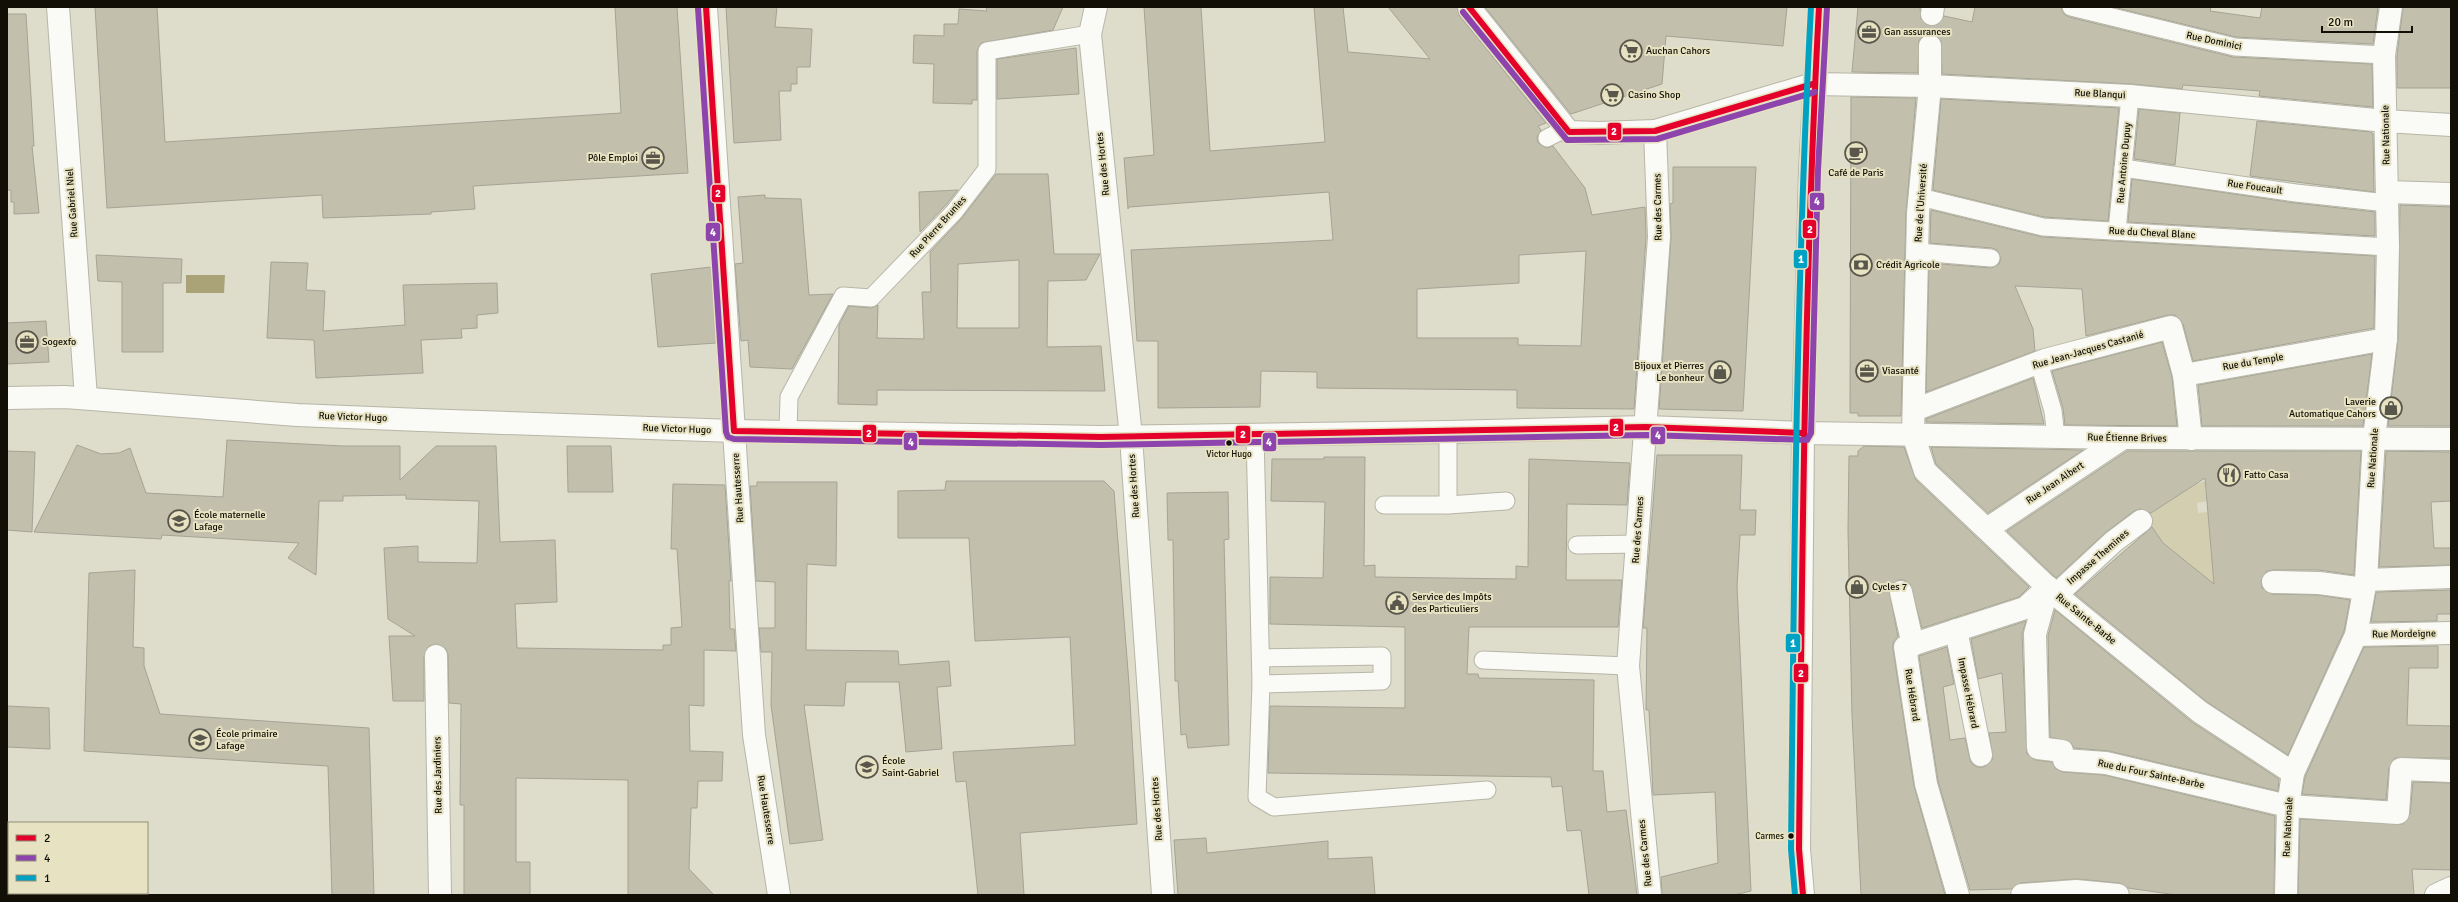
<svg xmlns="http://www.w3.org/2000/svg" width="2458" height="902" viewBox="0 0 2458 902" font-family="Signika,sans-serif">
<rect width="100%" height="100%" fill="#dedcca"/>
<path fill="#d2ceaf" d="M2212,479V485L2205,487L2207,501L2197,503L2198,513L2208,512L2211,545L2221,582L2208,590L2177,562L2176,553L2163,543L2145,517L2193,485Z"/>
<path fill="#a9a377" d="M186,275H225L224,293H186Z"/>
<g fill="#c2c0ad" stroke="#a4a395" fill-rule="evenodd">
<path d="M95,7H157L165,142L621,113L615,7H677L688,173L473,186L475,209L431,212V214L323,218L322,195L107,208Z"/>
<path d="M726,7H777L775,27L812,29L810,67H797V84H791V91H779L781,140L734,143Z"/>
<path d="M986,7H1063L1053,30L981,43L977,51V100H972V104L933,103L934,64L913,63L914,35L944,36V24H958L959,9L987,11Z"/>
<path d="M1144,7H1201L1210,151L1325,142L1314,7H1343L1348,52L1430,59L1388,7H1457L1459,15L1546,123L1538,126L1541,130L1537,137L1538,143L1546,148L1553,146L1585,188L1592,215L1645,207L1646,237L1634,409L1517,408V390L1317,388V372L1261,371L1260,407L1158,408V341H1137L1131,250L1333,240L1329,192L1129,207L1128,209L1124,158L1154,155ZM1586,251L1581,346L1518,345V338H1417V289L1519,283V255Z"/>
<path d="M1485,7H1787L1783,46L1666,36L1662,84L1571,114Z"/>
<path d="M1858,7H1920L1921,19L1931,26L1937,25L1944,16L1972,22L1975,7H2061L2064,14L2069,17L2233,57L2372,64L2373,107L2259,96L2260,91L2183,85L2182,89L2131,84L1942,74L1941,40L1930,34L1924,35L1919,40L1918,73L1852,72Z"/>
<path d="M2113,7H2211L2210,11L2260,18L2262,7H2378L2373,44L2236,37Z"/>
<path d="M2403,7H2451V88H2397V56Z"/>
<path d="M7,14H26L34,146H32L39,213L14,214V202H11V190H7Z"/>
<path d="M1076,48L1079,94L997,99V59Z"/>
<path d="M1851,97L1916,98L1906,213L1901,416H1858V413H1850Z"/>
<path d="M1941,99L2119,108L2108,221L2044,217L1933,190Z"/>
<path d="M2139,109L2180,113L2175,165L2134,159Z"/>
<path d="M2257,121L2371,132L2373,134L2374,192L2250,176Z"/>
<path d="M1673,167H1756L1743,411L1659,409L1671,238L1670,204L1673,203Z"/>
<path d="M996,174H1048L1054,254H1100L1086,280L1048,281L1047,347L1101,346L1105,391L877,390V405L838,404L839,325L849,306L871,308L878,305L877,338L924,339L922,292H931L930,252L962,218ZM1019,260V328H957L958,264Z"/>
<path d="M2132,179L2295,203L2375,212V236L2128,222Z"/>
<path d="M958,190L946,205L920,232L919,192Z"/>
<path d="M765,195V198L801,199L809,295L833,294L792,369L750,367L748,340L741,341L735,264L743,263L738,197Z"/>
<path d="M2400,205L2451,207V426H2388L2398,339Z"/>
<path d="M1931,210L2042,237L2375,256L2374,328L2193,361L2183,324L2175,315H2168L2086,336L2082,289L2015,286L2033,329L2035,351L1926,392L1929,263L1991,268L1999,264L2001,258L1997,250L1992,248L1930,243Z"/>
<path d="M96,255L182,259L181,283H163V352H122V282L98,281Z"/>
<path d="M271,262L308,263L306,290L325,291L323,331L405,325L403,285L497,283L498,313L477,315V328L461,329L462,338L421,340L423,373L316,378L314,340L267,338Z"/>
<path d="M711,267L716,343L658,347L651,274Z"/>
<path d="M46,321L49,362L7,364V323Z"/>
<path d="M2162,342L2172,377L2177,426L2065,425L2063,408L2052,371Z"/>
<path d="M2372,354L2363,426H2202L2198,385Z"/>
<path d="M2033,378L2044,424L1926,422V419Z"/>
<path d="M227,440L342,446H400V480L436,446H496L500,542L555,540L557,602L515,604L517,648L663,650V645H671V628L682,627L677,549H671L673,484L725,485L731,581H729L730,629H734L736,651L704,650V706L689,705L690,751L723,752L722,781H698L697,808H691L689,869L714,895H628V780L516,778V862H530V895H464V805H460L461,704L449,703L448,655L446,649L436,644L429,646L424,656V701H393L389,636H415L388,619L384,548L418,546V562L477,563L479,501L406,499V495L343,496V501H319L316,575L288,558L299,543L162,535L161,539L34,532L77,445L101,454L119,453L130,448L146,493L223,497Z"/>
<path d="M567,446H611L613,492H568Z"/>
<path d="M1864,446L1904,447L1916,480L2029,587L2019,597L1922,628L1910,584L1904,580H1898L1889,589L1898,637L1893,643V649L1914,786L1945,895H1861L1852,715L1848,530L1849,456H1858V451Z"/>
<path d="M1931,447L2083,450L1988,513L1936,464Z"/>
<path d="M7,451L35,452L32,532L7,530Z"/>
<path d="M2127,451H2361L2354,575L2319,570H2273L2267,571L2261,581L2262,588L2272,594L2318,595L2350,600L2344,631L2288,755L2207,702L2075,594L2152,527L2163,543L2214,584L2205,478L2151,513L2140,509L2134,511L2105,533L2056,578L2007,531Z"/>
<path d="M2386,451L2451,452V501L2431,502L2434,548H2451V565L2379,567Z"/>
<path d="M1657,455H1742L1740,510H1756L1755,535H1740L1737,586L1751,891L1734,895H1662L1661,877L1718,863L1715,792L1653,795L1649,710H1646L1647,628H1643Z"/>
<path d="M1324,457H1365L1364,566L1375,565V577L1516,579V566L1528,567L1529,459L1630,463L1627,505L1567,504L1566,580H1622L1618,627H1469L1467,674H1478L1479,678L1594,680L1593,771H1603L1607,812L1626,810L1637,895H1589L1581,830L1567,831L1562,786L1552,787L1551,777L1268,773L1270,706L1405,708V627L1270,624V577L1323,578L1325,502L1271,501L1272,459H1324Z"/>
<path d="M946,481H1104L1114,491L1129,684L1137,824L1020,833L1024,895H978L966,781L956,782L953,752L1075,745L1070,637L975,641L969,538H898V491L945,490Z"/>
<path d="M757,482H837L836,566L807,564L806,650L898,651L899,665L949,661L951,686L937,687L942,749L906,752L899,682H846L844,706L804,705L823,840L790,844L771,705L772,652H761L759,628H775V582L756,581L750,486H757Z"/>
<path d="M1228,492L1229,539L1224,540L1229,745L1188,748L1186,734L1181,735L1178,681H1175L1173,540H1168L1167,493Z"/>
<path d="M135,570L133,647L144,648V666L160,714L369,728L374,895H332L328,766L84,751L89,573Z"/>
<path d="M2451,590V614H2437V621L2371,622L2376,592Z"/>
<path d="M2055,610L2192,722L2279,779L2278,791L2109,751L2074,748L2070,742L2050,737L2048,636Z"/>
<path d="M2026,621L2022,634L2027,754L2036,760L2052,762L2056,769L2063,772L2104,775L2275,816L2274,895H2177L2128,888L2119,883L2077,879L2021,883L2011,889L1970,890L1938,781L1919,656L1947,647L1954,684L1943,687L1950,740L1965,738L1971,763L1977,767H1984L1993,759L1989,733L2006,732L2002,673L1978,679L1971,639Z"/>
<path d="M2438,646V668H2409L2407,725L2451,726V758H2395L2389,768L2386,800L2302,794L2305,777L2364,647Z"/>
<path d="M7,706L49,708L50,749L7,747Z"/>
<path d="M2413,782L2451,783V870L2412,869L2414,895H2298L2300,819L2403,824L2410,814Z"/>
<path d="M1206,838L1207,853L1328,841V859L1372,857L1375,895H1178L1174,840Z"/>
</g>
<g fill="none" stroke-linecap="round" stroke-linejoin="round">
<path stroke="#bfbdad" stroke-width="22" stroke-dasharray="22 11" stroke-linecap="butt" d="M1930,46L1932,14"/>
<g stroke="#b7b6a7" stroke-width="19">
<g id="service">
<path d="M2071,7L2235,47L2384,55"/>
<path d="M1547,138L1565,129"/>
<path d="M2123,168L2296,193L2387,203"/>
<path d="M1920,197L2043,227L2388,247"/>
<path d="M2117,231L2130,96"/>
<path d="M1918,252L1991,258"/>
<path d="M2039,363L2053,411L2056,437"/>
<path d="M788,431L789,397L843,296L871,298L954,212L987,169V51L1090,34"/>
<path d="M1255,434L1261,684L1257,797L1274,807L1487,790"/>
<path d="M1384,505H1448L1506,501"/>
<path d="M1448,505V432"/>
<path d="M1577,545L1637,544"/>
<path d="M1261,658L1382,656V681L1261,684"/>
<path d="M1483,660L1628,666"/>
</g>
</g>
<g stroke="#b7b6a7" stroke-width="24">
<g id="minor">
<path d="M58,7L86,398"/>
<path d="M706,7L754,735L779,895"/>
<path d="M1096,7L1090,34L1131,437L1163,895"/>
<path d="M1469,7L1569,132L1600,133L1655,131L1813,84L1930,86L2130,96L2385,121L2451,125"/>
<path d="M1932,14L1933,7"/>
<path d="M1930,46V86L1918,213L1913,434L1925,471L2056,595L2200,712L2293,773"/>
<path d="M2387,192L2451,194"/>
<path d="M7,398L65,397L297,415L421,420L734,431L1101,437L1448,432L1646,427L1803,433L2123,438L2451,439"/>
<path d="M1914,410L2045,360L2171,327L2184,375"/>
<path d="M2191,439L2184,375L2386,339"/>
<path d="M1987,529L2123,438"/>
<path d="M2366,580L2451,577"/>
<path d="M2273,582L2319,583L2364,589"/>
<path d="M2048,587L2035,634L2038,748L2062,751L2064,760L2106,763L2288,806L2398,813L2401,769L2451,771"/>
<path d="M1901,592L1913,645"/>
<path d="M2056,595L2113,542L2141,521"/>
<path d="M1956,630L1981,755"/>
<path d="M2356,635L2451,633"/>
<path d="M436,656L440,895"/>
<path d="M1650,895L1628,666L1659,237L1655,131"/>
<path d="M1958,895L1926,784L1905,647L2025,608L2048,587"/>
<path d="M2022,895L2076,891L2118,895"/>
<path d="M2286,895L2288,806L2293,773L2356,635L2366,580L2374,438L2386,339L2388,247L2384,55L2391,7"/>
<path d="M2436,895L2451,888"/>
</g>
</g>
<g stroke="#b7b6a7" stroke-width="24">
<path id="secondary" d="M1803,895L1799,849L1803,433L1810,170L1819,7"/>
</g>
<use href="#service" stroke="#fafaf7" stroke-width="17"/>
<use href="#minor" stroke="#fafaf7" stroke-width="22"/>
<use href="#secondary" stroke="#fafaf7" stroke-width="22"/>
<g stroke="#e6e2c2" stroke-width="9">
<g id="bus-1">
<path d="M706,7L734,431L1101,437L1646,427L1803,433"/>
<path d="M1469,7L1569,132L1655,131L1813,84"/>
<path d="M1803,895L1799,849C1802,568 1804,288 1819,7"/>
</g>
</g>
<g stroke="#e6e2c2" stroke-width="9">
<g id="bus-2">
<path d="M698,8L726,432L728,437L734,439L1101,445L1646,435L1807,440L1811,433L1818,170L1827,7"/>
<path d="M1463,12L1567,140L1657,139L1815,92"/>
</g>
</g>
<g stroke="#e6e2c2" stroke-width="9">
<path id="bus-3" d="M1795,895L1791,849C1794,568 1796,287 1811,7"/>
</g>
<use href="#bus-1" stroke="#e4002b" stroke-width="6"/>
<use href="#bus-2" stroke="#8e44ad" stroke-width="6"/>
<use href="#bus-3" stroke="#01a1c4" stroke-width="6"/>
</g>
<defs>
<g id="office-ring" transform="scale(1.15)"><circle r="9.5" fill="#e6e2c2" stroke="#59574b" stroke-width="1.5"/><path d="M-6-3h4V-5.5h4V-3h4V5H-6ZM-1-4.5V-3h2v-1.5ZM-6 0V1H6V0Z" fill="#59574b"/></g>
<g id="supermarket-ring" transform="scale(1.15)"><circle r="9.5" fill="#e6e2c2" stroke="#59574b" stroke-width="1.5"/><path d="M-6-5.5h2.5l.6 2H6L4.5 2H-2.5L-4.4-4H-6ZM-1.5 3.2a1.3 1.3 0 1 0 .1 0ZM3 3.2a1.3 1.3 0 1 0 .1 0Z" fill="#59574b"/></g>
<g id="cafe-ring" transform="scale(1.15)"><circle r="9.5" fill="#e6e2c2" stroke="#59574b" stroke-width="1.5"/><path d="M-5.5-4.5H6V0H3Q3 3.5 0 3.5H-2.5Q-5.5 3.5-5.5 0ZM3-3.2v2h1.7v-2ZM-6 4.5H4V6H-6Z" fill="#59574b"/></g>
<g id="bank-ring" transform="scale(1.15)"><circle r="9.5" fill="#e6e2c2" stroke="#59574b" stroke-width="1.5"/><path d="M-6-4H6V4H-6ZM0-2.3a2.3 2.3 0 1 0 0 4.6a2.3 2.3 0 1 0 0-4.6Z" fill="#59574b"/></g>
<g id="shop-ring" transform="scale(1.15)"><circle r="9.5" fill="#e6e2c2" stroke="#59574b" stroke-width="1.5"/><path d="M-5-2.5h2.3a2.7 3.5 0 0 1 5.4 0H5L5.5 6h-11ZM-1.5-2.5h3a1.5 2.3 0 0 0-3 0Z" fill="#59574b"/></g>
<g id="restaurant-ring" transform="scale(1.15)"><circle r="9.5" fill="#e6e2c2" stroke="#59574b" stroke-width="1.5"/><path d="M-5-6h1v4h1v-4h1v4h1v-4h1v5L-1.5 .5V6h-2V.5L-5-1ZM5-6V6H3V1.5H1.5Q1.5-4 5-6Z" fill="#59574b"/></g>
<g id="school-ring" transform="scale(1.15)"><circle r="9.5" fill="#e6e2c2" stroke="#59574b" stroke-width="1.5"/><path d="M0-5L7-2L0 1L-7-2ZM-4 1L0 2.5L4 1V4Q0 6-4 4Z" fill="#59574b"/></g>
<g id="civic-ring" transform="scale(1.15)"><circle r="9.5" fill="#e6e2c2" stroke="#59574b" stroke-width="1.5"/><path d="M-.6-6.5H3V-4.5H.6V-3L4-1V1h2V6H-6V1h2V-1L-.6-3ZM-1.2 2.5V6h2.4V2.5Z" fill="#59574b"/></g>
</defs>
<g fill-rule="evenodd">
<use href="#office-ring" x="1869" y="32"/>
<use href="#supermarket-ring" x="1631" y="51"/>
<use href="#supermarket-ring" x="1612" y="95"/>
<use href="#cafe-ring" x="1856" y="153"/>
<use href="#office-ring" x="653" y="158"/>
<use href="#bank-ring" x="1861" y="265"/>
<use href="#office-ring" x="27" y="342"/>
<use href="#office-ring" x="1867" y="371"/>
<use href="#shop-ring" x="1720" y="372"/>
<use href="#shop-ring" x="2391" y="408"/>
<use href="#restaurant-ring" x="2229" y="475"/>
<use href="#school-ring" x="179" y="521"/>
<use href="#shop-ring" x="1857" y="587"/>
<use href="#civic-ring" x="1397" y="603"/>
<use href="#school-ring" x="200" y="740"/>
<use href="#school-ring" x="867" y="767"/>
</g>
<g fill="#121006" stroke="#e6e2c2" stroke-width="1.5">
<circle cx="1229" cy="443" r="3.5"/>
<circle cx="1791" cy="836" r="3.5"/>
</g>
<g text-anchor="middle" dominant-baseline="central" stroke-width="4" stroke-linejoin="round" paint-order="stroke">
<g font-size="9" fill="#121006" stroke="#e6e2c2">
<text x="1229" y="454">Victor Hugo</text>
<text x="1784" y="836" text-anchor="end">Carmes</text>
</g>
<g font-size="10" fill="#121006" stroke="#e6e2c2" text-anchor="start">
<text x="1884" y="32">Gan assurances</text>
<text x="1646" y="51">Auchan Cahors</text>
<text x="1628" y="95">Casino Shop</text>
<text x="638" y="158" text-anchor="end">Pôle Emploi</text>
<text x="1856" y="173" text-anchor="middle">Café de Paris</text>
<text x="1876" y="265">Crédit Agricole</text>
<text x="42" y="342">Sogexfo</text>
<text x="1704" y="366" text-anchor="end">Bijoux et Pierres<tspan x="1704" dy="12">Le bonheur</tspan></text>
<text x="1882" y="371">Viasanté</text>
<text x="2376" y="402" text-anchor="end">Laverie<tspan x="2376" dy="12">Automatique Cahors</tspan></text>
<text x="2244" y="475">Fatto Casa</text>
<text x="194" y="515">École maternelle<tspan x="194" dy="12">Lafage</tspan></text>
<text x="1872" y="587">Cycles 7</text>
<text x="1412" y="597">Service des Impôts<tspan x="1412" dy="12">des Particuliers</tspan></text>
<text x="216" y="734">École primaire<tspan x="216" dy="12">Lafage</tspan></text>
<text x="882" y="761">École<tspan x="882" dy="12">Saint-Gabriel</tspan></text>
</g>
<g font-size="10" fill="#121006" stroke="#e6e2c2">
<text transform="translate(2214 41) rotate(12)">Rue Dominici</text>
<text transform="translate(2100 94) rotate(3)">Rue Blanqui</text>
<text transform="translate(2386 135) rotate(-91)">Rue Nationale</text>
<text transform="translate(2124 163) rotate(-85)">Rue Antoine Dupuy</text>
<text transform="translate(1103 164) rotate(-96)">Rue des Hortes</text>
<text transform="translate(2255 187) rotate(8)">Rue Foucault</text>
<text transform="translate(72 203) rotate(-94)">Rue Gabriel Niel</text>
<text transform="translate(1921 203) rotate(-86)">Rue de l'Université</text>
<text transform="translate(1658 207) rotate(-91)">Rue des Carmes</text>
<text transform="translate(938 227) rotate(-48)">Rue Pierre Brunies</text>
<text transform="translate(2152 233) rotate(3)">Rue du Cheval Blanc</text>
<text transform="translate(2088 350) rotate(-16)">Rue Jean-Jacques Castanié</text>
<text transform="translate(2253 362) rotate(-10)">Rue du Temple</text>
<text transform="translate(353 417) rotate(2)">Rue Victor Hugo</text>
<text transform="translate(677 429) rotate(2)">Rue Victor Hugo</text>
<text transform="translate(2127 438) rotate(1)">Rue Étienne Brives</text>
<text transform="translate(2373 458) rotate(-86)">Rue Nationale</text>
<text transform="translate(2055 483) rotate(-34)">Rue Jean Albert</text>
<text transform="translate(1134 486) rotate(-94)">Rue des Hortes</text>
<text transform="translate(738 488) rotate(-94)">Rue Hautesserre</text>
<text transform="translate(1638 530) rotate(-86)">Rue des Carmes</text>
<text transform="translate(2098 557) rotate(-41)">Impasse Themines</text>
<text transform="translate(2086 619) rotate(39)">Rue Sainte-Barbe</text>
<text transform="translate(2404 634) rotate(-1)">Rue Mordeigne</text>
<text transform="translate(1968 693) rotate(79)">Impasse Hébrard</text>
<text transform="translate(1912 695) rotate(81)">Rue Hébrard</text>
<text transform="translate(2151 774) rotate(12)">Rue du Four Sainte-Barbe</text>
<text transform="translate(438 775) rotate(-91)">Rue des Jardiniers</text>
<text transform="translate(1157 809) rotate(-94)">Rue des Hortes</text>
<text transform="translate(766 810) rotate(81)">Rue Hautesserre</text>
<text transform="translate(2288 827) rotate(-87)">Rue Nationale</text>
<text transform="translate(1645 853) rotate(-96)">Rue des Carmes</text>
</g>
</g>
<g stroke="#e6e2c2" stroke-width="1.5">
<rect x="1607" y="122" width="15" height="19" rx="4" fill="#e4002b"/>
<rect x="711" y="184" width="15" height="19" rx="4" fill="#e4002b"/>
<rect x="1809" y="192" width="16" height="19" rx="4" fill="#8e44ad"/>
<rect x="1802" y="219" width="15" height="20" rx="4" fill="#e4002b"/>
<rect x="705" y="222" width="16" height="20" rx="4" fill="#8e44ad"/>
<rect x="1793" y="249" width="15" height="20" rx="4" fill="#01a1c4"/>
<rect x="1609" y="418" width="15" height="19" rx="4" fill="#e4002b"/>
<rect x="862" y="424" width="15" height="19" rx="4" fill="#e4002b"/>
<rect x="1235" y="425" width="16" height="19" rx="4" fill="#e4002b"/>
<rect x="1650" y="426" width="16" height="19" rx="4" fill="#8e44ad"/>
<rect x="903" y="432" width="15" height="19" rx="4" fill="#8e44ad"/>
<rect x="1262" y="432" width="15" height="20" rx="4" fill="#8e44ad"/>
<rect x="1785" y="633" width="16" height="20" rx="4" fill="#01a1c4"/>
<rect x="1793" y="663" width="16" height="20" rx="4" fill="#e4002b"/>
</g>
<g font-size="11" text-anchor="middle" font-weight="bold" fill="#fff">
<text x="1614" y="135">2</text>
<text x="718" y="197">2</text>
<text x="1817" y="205">4</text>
<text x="1810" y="233">2</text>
<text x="713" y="236">4</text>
<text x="1801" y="263">1</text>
<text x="1616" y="431">2</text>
<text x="869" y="437">2</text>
<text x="1243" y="438">2</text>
<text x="1658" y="439">4</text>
<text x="911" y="446">4</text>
<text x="1269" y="446">4</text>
<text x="1793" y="647">1</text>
<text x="1801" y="677">2</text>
</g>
<rect width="2458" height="902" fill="none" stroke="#121006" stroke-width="16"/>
<rect x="8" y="822" width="140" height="72" fill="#e6e2c2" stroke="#918e77"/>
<rect x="16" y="835" width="20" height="6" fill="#e4002b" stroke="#918e77"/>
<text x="44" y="842" font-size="12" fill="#121006">2</text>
<rect x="16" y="855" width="20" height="6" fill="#8e44ad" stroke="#918e77"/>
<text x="44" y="862" font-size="12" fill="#121006">4</text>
<rect x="16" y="875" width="20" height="6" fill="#01a1c4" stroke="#918e77"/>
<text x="44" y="882" font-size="12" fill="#121006">1</text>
<path d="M2322 26v6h90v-6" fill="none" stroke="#121006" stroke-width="2"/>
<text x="2328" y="26" font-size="12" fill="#121006" stroke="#e6e2c2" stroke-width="3" paint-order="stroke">20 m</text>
</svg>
